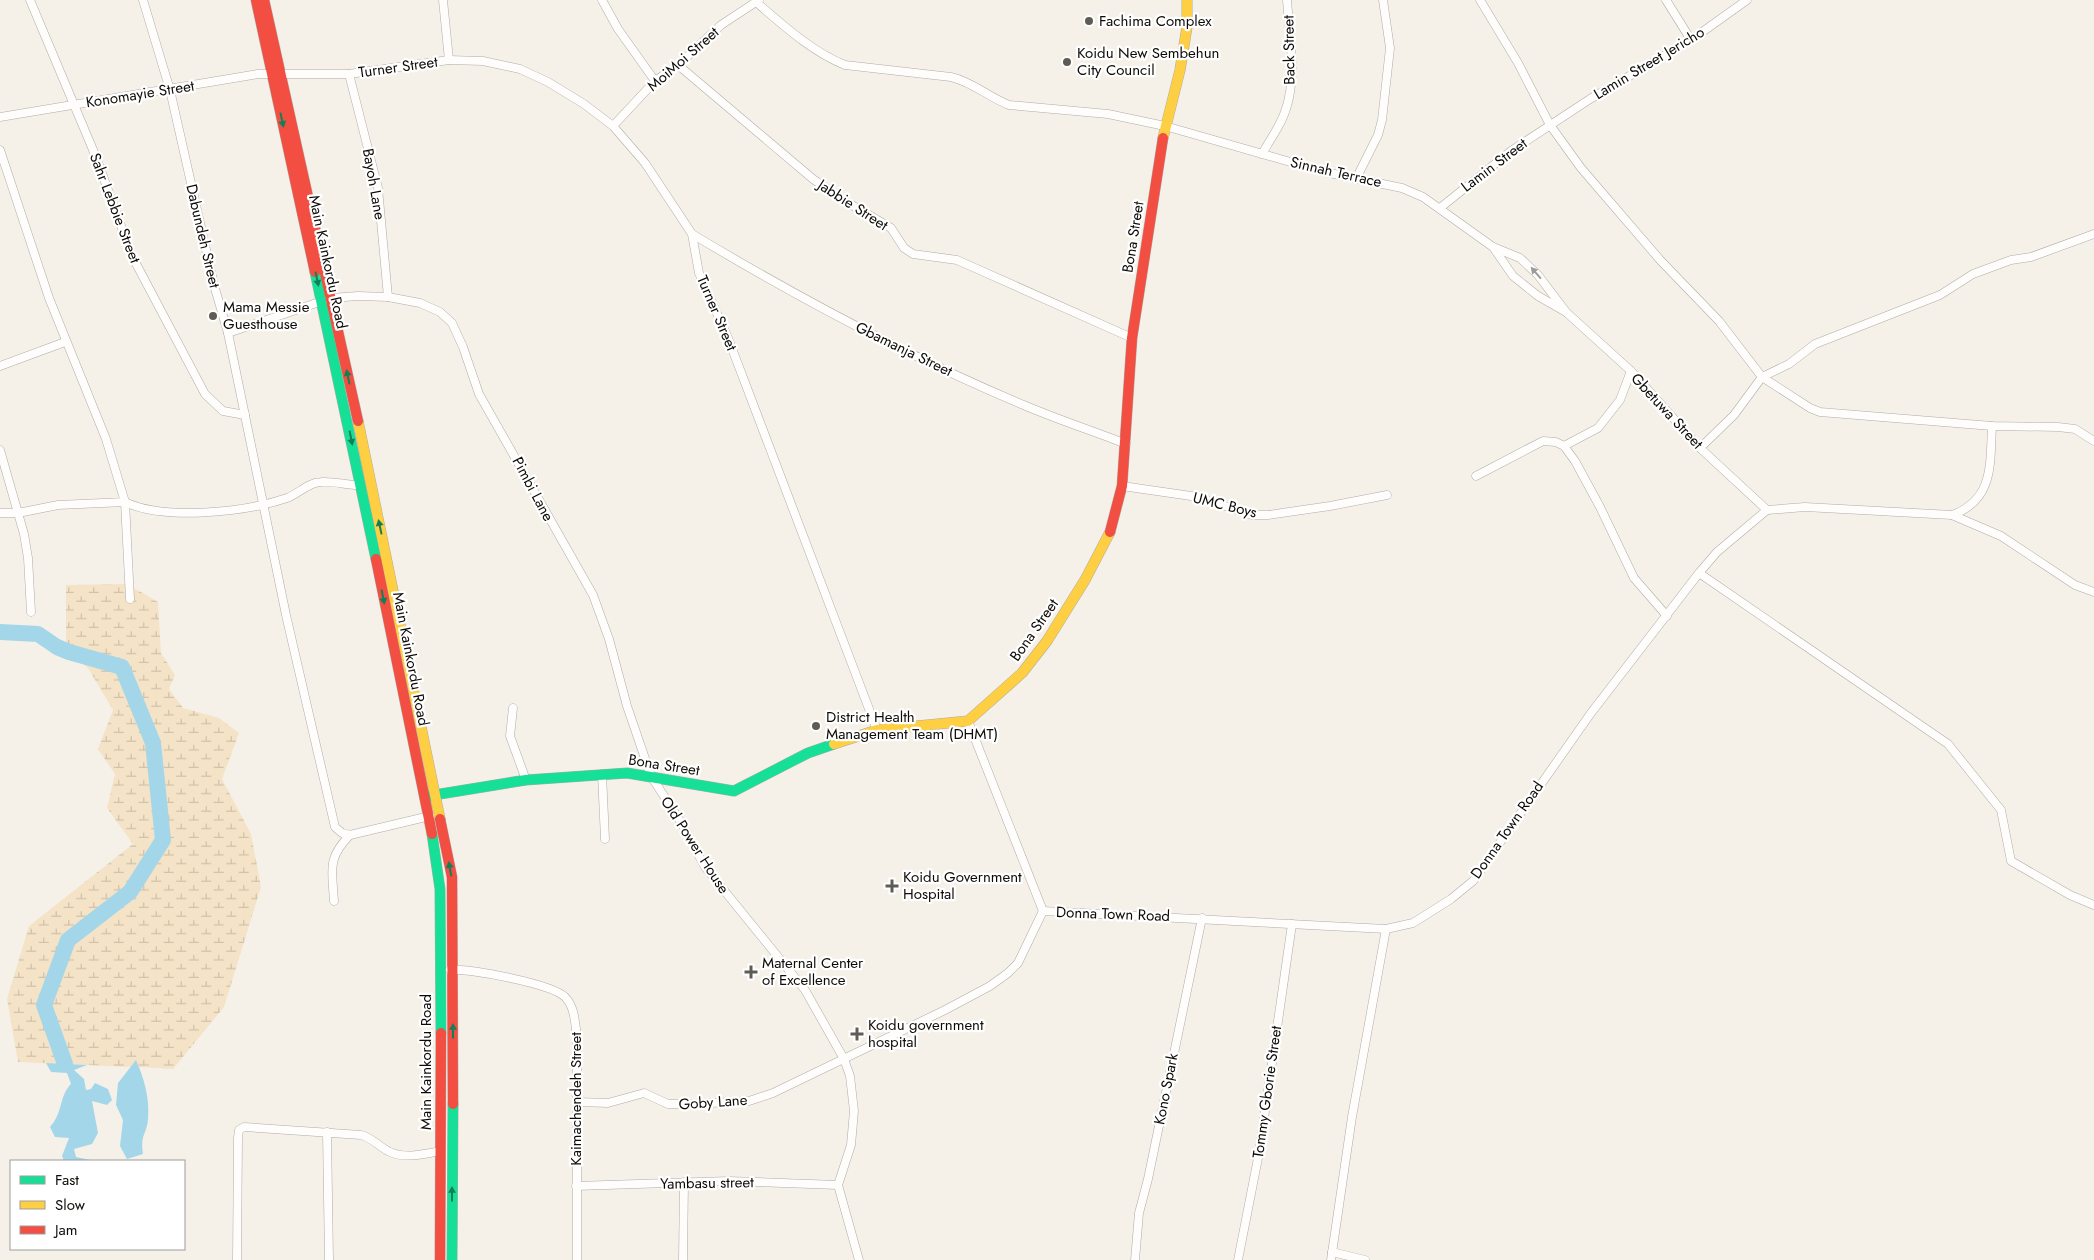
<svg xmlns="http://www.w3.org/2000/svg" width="2094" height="1260" viewBox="0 0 2094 1260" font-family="Jost,sans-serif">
<defs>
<pattern id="wetland-marsh" width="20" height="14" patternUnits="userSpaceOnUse" patternTransform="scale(1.25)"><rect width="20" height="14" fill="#f4e3c7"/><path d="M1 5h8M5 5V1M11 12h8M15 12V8" fill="none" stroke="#d0c1a9"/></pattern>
</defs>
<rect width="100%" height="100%" fill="#f5f1e9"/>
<path fill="url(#wetland-marsh)" d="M127,584L158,602L161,653L175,675L169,689L183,708L219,718L239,733L222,779L251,834L261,887L224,1007L173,1069L139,1067L136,1061L131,1067L18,1062L7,999L29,926L133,844L107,808L115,774L98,749L113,710L88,668L66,649V585Z"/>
<g fill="#a4d6ea">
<path d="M136,1060C144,1078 150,1099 148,1119C147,1134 140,1134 143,1154L127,1159L120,1146L123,1120L116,1105L118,1083Z"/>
<path d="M46,1063L87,1065L74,1070L84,1079L86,1090L91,1089L95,1083L108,1089L112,1100L107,1105L92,1101L98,1133L92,1144L74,1149L76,1157L95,1161H64L62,1156L69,1138L55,1137L50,1127C64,1111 58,1098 71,1084L67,1073L51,1072Z"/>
</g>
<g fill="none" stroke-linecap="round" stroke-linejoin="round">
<path stroke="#a4d6ea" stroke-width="16" d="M0,632L38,634L57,647L69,652L122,667L153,743L163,840L130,892L68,940L44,1005L65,1064"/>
<g stroke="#afaca6" stroke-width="9">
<g id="street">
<path d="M30,0L96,157L132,256L205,394L223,411L245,415"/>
<path d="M143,0L170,90L214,285L228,333L286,615L335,827L342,833L350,835L430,816"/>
<path d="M443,0L449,60"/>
<path d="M602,0L618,29L655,81"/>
<path d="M1480,0L1518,63L1550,125L1581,168L1661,261L1719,321L1762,377L1810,408L1820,412L1992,426L2058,427L2075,429L2094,441"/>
<path d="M1666,0L1691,40"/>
<path d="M756,2C783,25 812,52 845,65L951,77C973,82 988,97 1009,105L1108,114L1165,126L1325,172L1402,188L1423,197L1493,247L1520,258L1538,275L1566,312"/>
<path d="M678,65L813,179L843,200L891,228L904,248L913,254L957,260L1132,338"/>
<path d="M349,74L378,188L388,297"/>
<path d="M0,117L258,74H349L449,60L483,61L520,69L548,82L584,104L613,126L645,163L692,234L699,273L728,338L877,730"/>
<path d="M613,126L655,81L678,65L721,25L759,0"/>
<path d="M0,150L49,298L106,439L125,502L58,505L18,513H0"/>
<path d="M1262,154C1267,145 1273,136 1278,127C1300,90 1290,41 1287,0"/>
<path d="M1356,179L1378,135L1382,120L1390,48L1383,0"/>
<path d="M1440,208L1511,151L1590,99L1691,40L1747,0"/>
<path d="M692,234C799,298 911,358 1026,406C1059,420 1093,431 1126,444"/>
<path d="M1493,247L1513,276L1538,296L1566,312L1631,371L1700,448L1767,510"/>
<path d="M228,333L331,298L358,296L388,297L420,303L440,312L452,323L463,347L479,394L593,595L609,639L627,706L651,776L682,824L705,867L805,990L844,1059L850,1076L854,1111L851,1145L838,1185L859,1260"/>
<path d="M0,366L65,342"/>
<path d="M1564,446L1598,428L1620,400L1631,371"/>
<path d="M1700,448L1734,415L1762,377L1789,364L1815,344L1940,295L1973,274L2011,260L2031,257L2094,234"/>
<path d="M0,450L24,534L28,558L31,612"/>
<path d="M1476,476L1543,441L1556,442L1564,446L1575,461L1600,507L1634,578L1667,616"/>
<path d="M1122,486L1198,497L1252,515H1268L1330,506L1387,495"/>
<path d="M1767,510L1805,507L1952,515C1994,500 1990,464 1992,426"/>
<path d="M1952,515L2001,536L2075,585L2094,592"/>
<path d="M1699,573L1948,744L2001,810L2011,861L2070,895L2094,905"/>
<path d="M130,599L125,502C165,521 246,512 287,498C298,494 309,482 321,482C333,481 347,485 359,485"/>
<path d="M513,708L510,736L526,780"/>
<path d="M968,721L1043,911"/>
<path d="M602,774L605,839"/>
<path d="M334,901C332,870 327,858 350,835"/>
<path d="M1043,911L1386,929L1413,923L1451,899L1473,881L1591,713L1699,573L1717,552L1767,510"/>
<path d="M450,970C469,968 552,984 565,997C575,1007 575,1023 577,1037V1260"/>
<path d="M577,1102L608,1103L644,1093L668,1104H692L749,1101L773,1093L945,1010L990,986L1008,973L1018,963L1043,911"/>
<path d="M327,1132L329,1260"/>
<path d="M576,1186L729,1181L838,1185"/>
<path d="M1332,1252L1365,1260"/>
<path d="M237,1260L238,1138L239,1130L244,1127L361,1135C373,1138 379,1147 390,1152C405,1159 425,1154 441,1151"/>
<path d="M683,1260L684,1182"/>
<path d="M1135,1260L1139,1213L1148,1179L1202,918"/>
<path d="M1238,1260L1259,1153L1292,924"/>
<path d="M1331,1260L1352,1117L1386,929"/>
</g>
</g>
<g stroke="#afaca6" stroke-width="11">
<g id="fast">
<path d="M315,272L376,559"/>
<path d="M428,796L526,780L627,773L734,791L808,753L834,744"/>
<path d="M432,834L440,889L441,1033"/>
<path d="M452,1260L453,1104"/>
</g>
</g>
<g stroke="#afaca6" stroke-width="11">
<g id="slow">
<path d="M1163,138L1180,70L1187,27V0"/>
<path d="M358,421L440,819"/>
<path d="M834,744L877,730L968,721L1022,673L1047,641L1085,580L1110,532"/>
</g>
</g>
<g stroke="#afaca6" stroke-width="11">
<g id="jam">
<path d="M256,0L315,272"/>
<path d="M264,0L358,421"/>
<path d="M1110,532L1122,486L1132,338L1163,138"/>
<path d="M376,559L432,834"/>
<path d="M440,819L452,877L453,1104"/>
<path d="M440,1260L441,1033"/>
</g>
</g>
<use href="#street" stroke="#fefdfc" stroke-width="8"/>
<use href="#fast" stroke="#16e098" stroke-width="10"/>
<use href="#slow" stroke="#ffcf43" stroke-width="10"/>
<use href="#jam" stroke="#f24e42" stroke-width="10"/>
</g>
<defs><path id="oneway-solid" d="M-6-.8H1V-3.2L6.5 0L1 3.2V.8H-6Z" transform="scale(1.25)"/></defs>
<g fill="#128057">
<use href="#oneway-solid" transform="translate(282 120) rotate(78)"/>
<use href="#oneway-solid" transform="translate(317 279) rotate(78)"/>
<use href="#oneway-solid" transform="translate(348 377) rotate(-102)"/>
<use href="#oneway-solid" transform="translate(351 438) rotate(79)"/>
<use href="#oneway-solid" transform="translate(380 527) rotate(-102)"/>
<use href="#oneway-solid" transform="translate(383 597) rotate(79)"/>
<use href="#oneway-solid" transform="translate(450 869) rotate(-100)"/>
<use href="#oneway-solid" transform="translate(453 1031) rotate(-90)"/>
<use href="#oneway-solid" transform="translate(452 1194) rotate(-90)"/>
</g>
<use fill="#9e9c9a" href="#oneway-solid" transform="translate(1536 273) rotate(-131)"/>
<g fill="#5f5c56" stroke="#fff" stroke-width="2">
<circle cx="1089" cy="21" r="5"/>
<circle cx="1067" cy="62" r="5"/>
<circle cx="213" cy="316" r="5"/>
<circle cx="816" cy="726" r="5"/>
<path d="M889.5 878.5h5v5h5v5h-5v5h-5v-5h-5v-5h5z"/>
<path d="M748.5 964.5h5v5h5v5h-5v5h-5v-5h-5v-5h5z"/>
<path d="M854.5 1026.5h5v5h5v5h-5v5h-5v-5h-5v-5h5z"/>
</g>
<g text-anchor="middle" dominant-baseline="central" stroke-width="4.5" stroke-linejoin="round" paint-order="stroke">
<g font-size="15" fill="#0e0b07" stroke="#fff" text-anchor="start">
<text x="1099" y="21">Fachima Complex</text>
<text x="1077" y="53">Koidu New Sembehun<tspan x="1077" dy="17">City Council</tspan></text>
<text x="223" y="307">Mama Messie<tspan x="223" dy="17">Guesthouse</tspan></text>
<text x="826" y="717">District Health<tspan x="826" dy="17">Management Team (DHMT)</tspan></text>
<text x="903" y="877">Koidu Government<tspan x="903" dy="17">Hospital</tspan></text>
<text x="762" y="963">Maternal Center<tspan x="762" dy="17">of Excellence</tspan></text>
<text x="868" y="1025">Koidu government<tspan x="868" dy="17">hospital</tspan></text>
</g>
<g font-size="15" fill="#0e0b07" stroke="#fff">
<text transform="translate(1289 50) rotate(-91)">Back Street</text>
<text transform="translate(683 59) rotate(-41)">MoiMoi Street</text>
<text transform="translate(1649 63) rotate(-31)">Lamin Street Jericho</text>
<text transform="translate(398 67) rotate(-8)">Turner Street</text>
<text transform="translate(140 94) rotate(-9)">Konomayie Street</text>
<text transform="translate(1494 165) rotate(-37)">Lamin Street</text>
<text transform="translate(1336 172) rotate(13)">Sinnah Terrace</text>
<text transform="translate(374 184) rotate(80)">Bayoh Lane</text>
<text transform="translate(853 205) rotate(33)">Jabbie Street</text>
<text transform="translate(115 208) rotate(69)">Sahr Lebbie Street</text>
<text transform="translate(203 236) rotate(77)">Dabundeh Street</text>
<text transform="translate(1133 237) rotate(-81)">Bona Street</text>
<text transform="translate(328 262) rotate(78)">Main Kainkordu Road</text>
<text transform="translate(717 313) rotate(67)">Turner Street</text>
<text transform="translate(904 349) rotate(26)">Gbamanja Street</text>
<text transform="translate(1667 411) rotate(47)">Gbetuwa Street</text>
<text transform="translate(533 489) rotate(62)">Pimbi Lane</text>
<text transform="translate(1225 505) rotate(14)">UMC Boys</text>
<text transform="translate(1034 630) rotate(-55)">Bona Street</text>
<text transform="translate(411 659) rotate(79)">Main Kainkordu Road</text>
<text transform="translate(664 765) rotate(9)">Bona Street</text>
<text transform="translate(1507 830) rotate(-55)">Donna Town Road</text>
<text transform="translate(695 845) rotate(57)">Old Power House</text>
<text transform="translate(1113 914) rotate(2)">Donna Town Road</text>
<text transform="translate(426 1062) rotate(-90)">Main Kainkordu Road</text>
<text transform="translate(1166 1089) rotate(-79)">Kono Spark</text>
<text transform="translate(1267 1092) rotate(-82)">Tommy Gborie Street</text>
<text transform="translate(576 1099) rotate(-90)">Kaimachendeh Street</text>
<text transform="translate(713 1102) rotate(-4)">Goby Lane</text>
<text transform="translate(707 1183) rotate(-1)">Yambasu street</text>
</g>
</g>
<rect x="10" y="1160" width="175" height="90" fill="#ffffff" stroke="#9f9d9c"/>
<rect x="20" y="1176" width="25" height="8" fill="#16e098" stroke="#9f9d9c"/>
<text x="55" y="1185" font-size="15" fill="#0e0b07">Fast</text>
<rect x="20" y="1201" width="25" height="8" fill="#ffcf43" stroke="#9f9d9c"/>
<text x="55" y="1210" font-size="15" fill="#0e0b07">Slow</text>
<rect x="20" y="1226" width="25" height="8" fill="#f24e42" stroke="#9f9d9c"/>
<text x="55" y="1235" font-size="15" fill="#0e0b07">Jam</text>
</svg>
